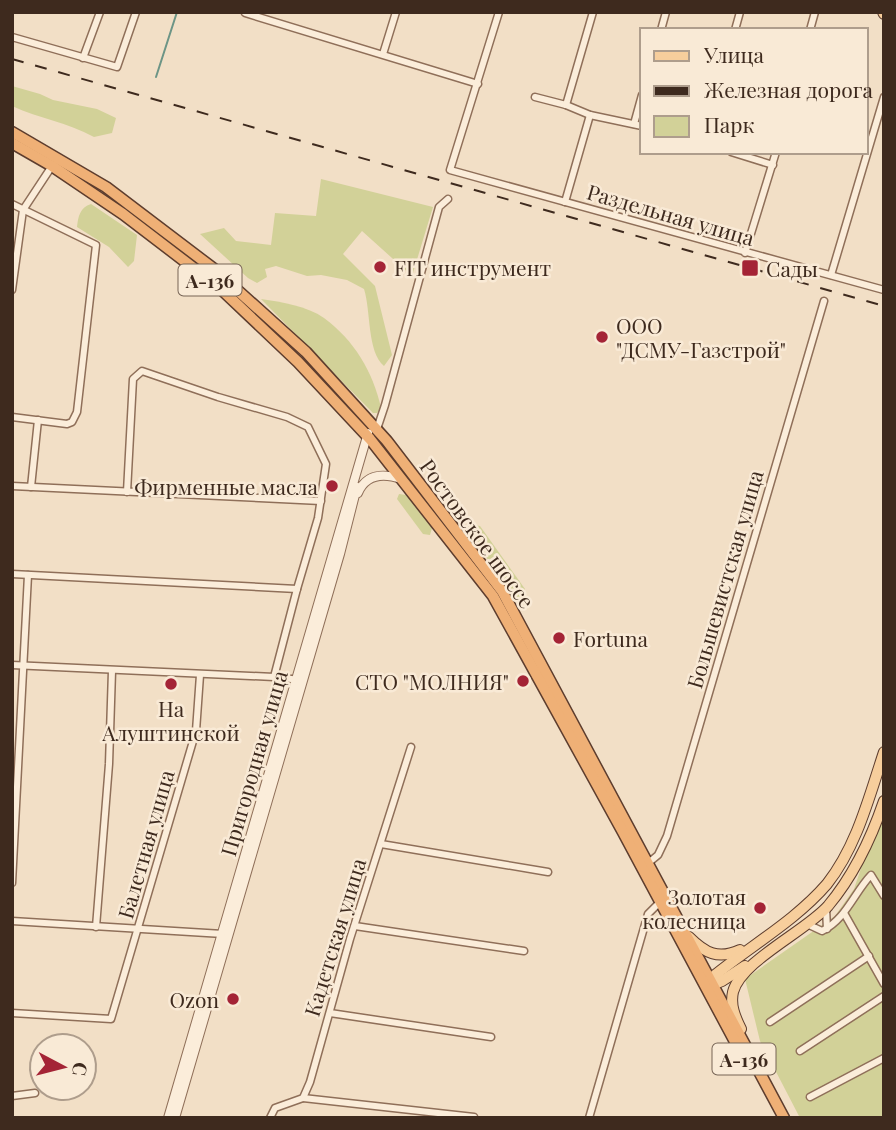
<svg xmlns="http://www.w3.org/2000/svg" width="896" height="1130" viewBox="0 0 896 1130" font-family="'Playfair Display',serif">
<rect width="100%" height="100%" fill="#f2dfc6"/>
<g fill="#d2d198">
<path d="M12,86L40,94L53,100L97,109L116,118L112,133L94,137C67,122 40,119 12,106Z"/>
<path d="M321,179L433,207L412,276L362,231L343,254L375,286L392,355L384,366C367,352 371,311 364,289L347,280L321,275L307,276L276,266L265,269L267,277L257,283L248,278L200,234L224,228L236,241L271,245L275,213L316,216Z"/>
<path d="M91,204L137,235L134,261L128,267L109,247L77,227C78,217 80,207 91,204Z"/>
<path d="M261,299C282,302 307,306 324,318C354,340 373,372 381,408L377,413H373Z"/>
<path d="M399,494L406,495L432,528L430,535L423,534L397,499Z"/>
<path d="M469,524L480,526L525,589L520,607L467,529Z"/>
<path d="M884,800V1118H800L760,1041L745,979L835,916L854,889Z"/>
</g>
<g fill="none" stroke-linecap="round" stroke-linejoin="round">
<path stroke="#6d9586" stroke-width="2" d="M156,77L177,12"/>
<g stroke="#8f6f59" stroke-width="9">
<g id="minor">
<path d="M499,12L450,170L884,290"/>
<path d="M245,13L478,84"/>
<path d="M661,30L666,12"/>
<path d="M735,30L740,12"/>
<path d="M810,30L815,12"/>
<path d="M12,37L117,67L136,12"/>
<path d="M383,54L396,12"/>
<path d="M83,58L100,12"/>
<path d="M535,97L566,105L590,115L642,126"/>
<path d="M566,105L593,12"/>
<path d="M634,124L642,95"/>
<path d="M731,152L773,165"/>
<path d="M565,202L590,115"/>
<path d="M12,204L96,245L77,412L72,422L67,424L12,417"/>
<path d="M745,253L776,152"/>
<path d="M831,275L884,97"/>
<path d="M12,290L23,210L52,166"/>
<path d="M377,429L385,405L439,207L448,199"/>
<path d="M12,486L321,501"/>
<path d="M31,487L38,420"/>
<path d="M127,492L133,379L142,371L218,397L287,417L308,427L326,464L318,518L297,589L274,677"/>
<path d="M12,574L297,589"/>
<path d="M12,665L274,677L300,680"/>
<path d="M381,844L548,872"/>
<path d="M647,864L658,855L667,836L824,301"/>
<path d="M12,883L28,575"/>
<path d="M826,908L827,929"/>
<path d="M844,913L884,984"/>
<path d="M12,921L223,934"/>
<path d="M807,924L822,931C846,919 854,893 871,875L884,896"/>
<path d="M355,926L524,951"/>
<path d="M96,927L109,764L112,671"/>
<path d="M12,1013L111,1019L196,731L200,675"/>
<path d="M330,1013L491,1037"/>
<path d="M770,1022L869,956"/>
<path d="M800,1051L884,996"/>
<path d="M12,1096L35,1093"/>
<path d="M810,1097L884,1058"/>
<path d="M303,1098L474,1117"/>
<path d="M270,1118L275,1108L303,1098L310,1082L350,939L411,747"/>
<path d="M589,1118L648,914L660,902"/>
</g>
</g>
<g stroke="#8f6f59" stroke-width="10">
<g id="tertiary">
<path d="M358,493C366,474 383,473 401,479"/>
<path d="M168,1118L368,433"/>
<path d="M175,1118L340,554L357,487"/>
</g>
</g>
<g stroke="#5d3d2e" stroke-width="12">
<g id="primary">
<path d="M883,12L884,14"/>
<path d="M689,937C705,953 718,960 740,950"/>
<path d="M712,985L722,981L745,966"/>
<path d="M711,989L715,975C752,945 796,920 827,884C857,846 869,797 884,752"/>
<path d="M741,1029C735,1017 730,1005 733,992C741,961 806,931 828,906C854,875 871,839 884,801"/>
</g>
</g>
<g stroke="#5d3d2e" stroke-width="13">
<g id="trunk">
<path d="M12,132L106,187L214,269L306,352L387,441L502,591L784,1118"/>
<path d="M12,143L52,166L123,214L221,289L298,362L370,439L493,596L623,832L748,1066"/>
</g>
</g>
<use href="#minor" stroke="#fbedda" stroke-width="6"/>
<use href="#tertiary" stroke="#fbedda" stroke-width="8"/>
<use href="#primary" stroke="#f7ce9c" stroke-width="10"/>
<use href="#trunk" stroke="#efb076" stroke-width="10"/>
<path stroke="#3e2a1e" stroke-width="2" stroke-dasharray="12 12" stroke-linecap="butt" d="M12,59L884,306"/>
</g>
<g fill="#a42436" stroke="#f9ead6" stroke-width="2.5">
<circle cx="380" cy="267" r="7"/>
<rect x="741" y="259" width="18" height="18" rx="3.5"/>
<circle cx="602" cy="337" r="7"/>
<circle cx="332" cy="486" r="7"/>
<circle cx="559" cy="638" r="7"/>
<circle cx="523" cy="681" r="7"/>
<circle cx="171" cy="684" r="7"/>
<circle cx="760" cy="908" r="7"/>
<circle cx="233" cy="999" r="7"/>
</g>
<g text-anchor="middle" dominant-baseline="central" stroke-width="5" stroke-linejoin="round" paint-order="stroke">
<g fill="#f9ead6" stroke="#766455" stroke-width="2">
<rect x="178.5" y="264.5" width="63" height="31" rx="5"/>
<rect x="712.5" y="1043.5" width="63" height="31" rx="5"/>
</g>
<g font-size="19" font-weight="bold" fill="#3e2a1e">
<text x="210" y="280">А-136</text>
<text x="744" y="1059">А-136</text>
</g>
<g font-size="21" fill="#3e2a1e" stroke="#f9ead6">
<text transform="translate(671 214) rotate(16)">Раздельная улица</text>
<text transform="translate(478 533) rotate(54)">Ростовское шоссе</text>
<text transform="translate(724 579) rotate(-74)">Большевистская улица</text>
<text transform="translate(253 763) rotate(-74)">Пригородная улица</text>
<text transform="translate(145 844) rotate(-74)">Балетная улица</text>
<text transform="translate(334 937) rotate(-73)">Кадетская улица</text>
</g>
<g font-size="21" fill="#3e2a1e" stroke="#f9ead6" text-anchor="start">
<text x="394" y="267">FIT инструмент</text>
<text x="766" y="268">Сады</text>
<text x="616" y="325">ООО<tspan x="616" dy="24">"ДСМУ-Газстрой"</tspan></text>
<text x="318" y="486" text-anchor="end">Фирменные масла</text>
<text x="573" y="638">Fortuna</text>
<text x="509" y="681" text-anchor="end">СТО "МОЛНИЯ"</text>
<text x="171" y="708" text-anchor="middle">На<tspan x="171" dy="24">Алуштинской</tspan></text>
<text x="746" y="896" text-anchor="end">Золотая<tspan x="746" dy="24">колесница</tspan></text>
<text x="219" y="999" text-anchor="end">Ozon</text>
</g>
</g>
<rect width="896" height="1130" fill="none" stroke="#3e2a1e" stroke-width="28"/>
<rect x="640" y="28" width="228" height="126" fill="#f9ead6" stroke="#ae9d8c" stroke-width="2"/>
<rect x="654" y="51" width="35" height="10" fill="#f7ce9c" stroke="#ae9d8c" stroke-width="2"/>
<text x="704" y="63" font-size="21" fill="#3e2a1e">Улица</text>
<rect x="654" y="86" width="35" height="10" fill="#3e2a1e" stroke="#ae9d8c" stroke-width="2"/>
<text x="704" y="98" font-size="21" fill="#3e2a1e">Железная дорога</text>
<rect x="654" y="116" width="35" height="21" fill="#d2d198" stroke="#ae9d8c" stroke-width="2"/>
<text x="704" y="133" font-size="21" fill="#3e2a1e">Парк</text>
<g transform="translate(63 1067) rotate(97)"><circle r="33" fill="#f9ead6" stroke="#ae9d8c" stroke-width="2"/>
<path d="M0-5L12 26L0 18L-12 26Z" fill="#a42436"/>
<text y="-10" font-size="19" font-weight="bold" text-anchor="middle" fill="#3e2a1e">С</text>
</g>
</svg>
